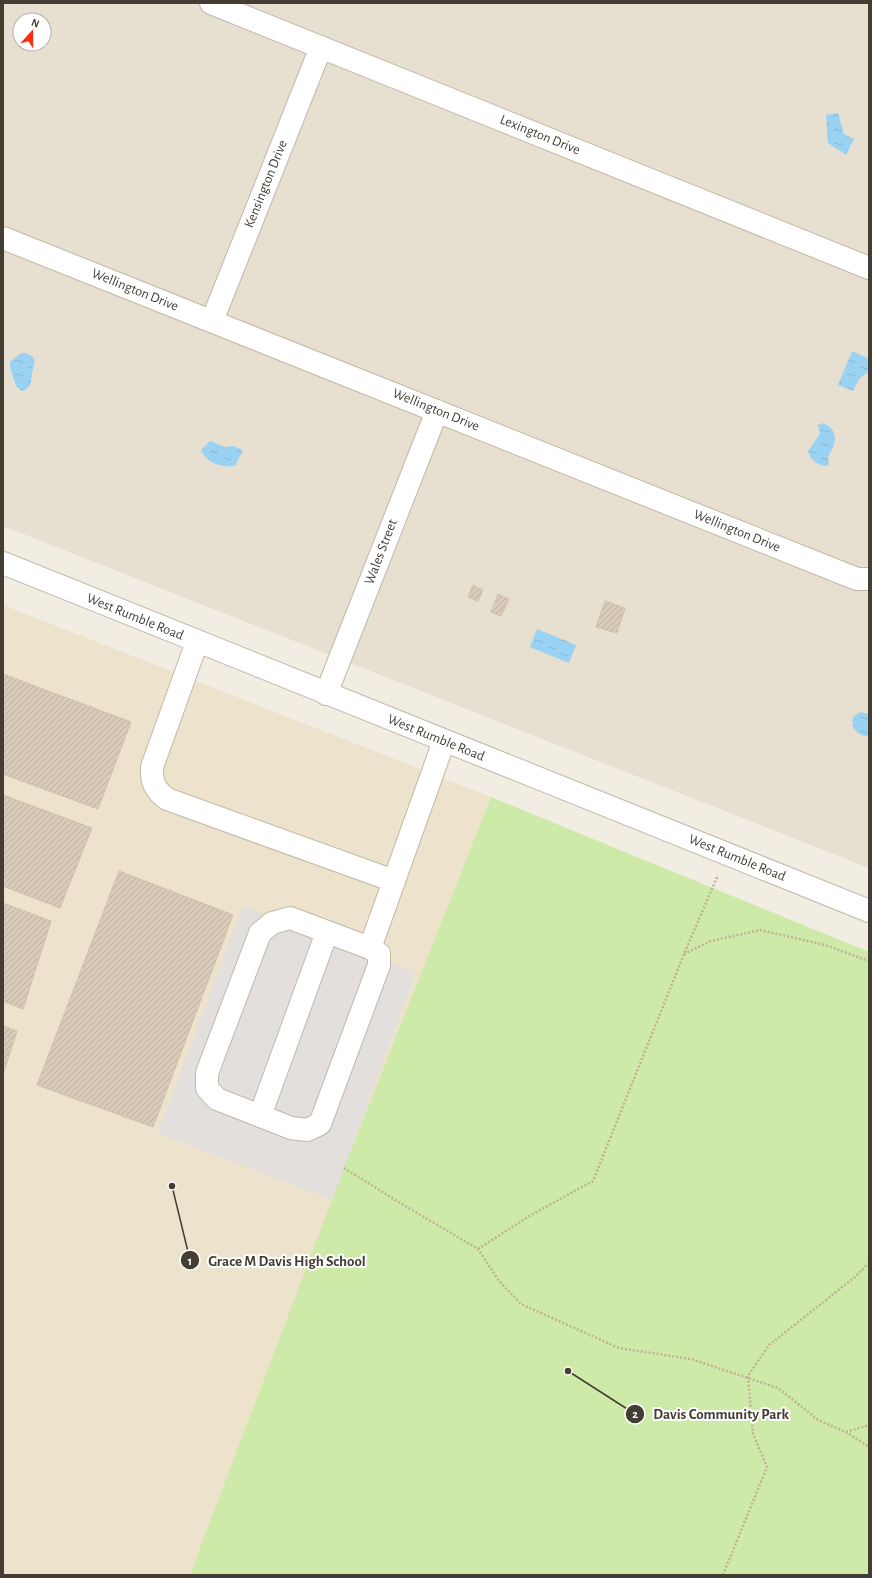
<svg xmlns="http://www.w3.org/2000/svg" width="872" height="1578" viewBox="0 0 872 1578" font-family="'Alegreya Sans',sans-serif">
<defs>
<pattern id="water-ripples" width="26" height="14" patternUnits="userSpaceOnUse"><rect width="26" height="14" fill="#9ad2f4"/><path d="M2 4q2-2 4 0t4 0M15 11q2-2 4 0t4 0" fill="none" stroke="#86b5d2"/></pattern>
<pattern id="building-hatch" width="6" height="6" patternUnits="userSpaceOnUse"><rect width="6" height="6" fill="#d8cbba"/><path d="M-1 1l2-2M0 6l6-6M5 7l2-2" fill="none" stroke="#bbafa0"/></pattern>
</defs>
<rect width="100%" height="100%" fill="#f2ede3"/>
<path fill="#e7dfd0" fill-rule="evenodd" d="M3,3H869V868L3,526ZM20,20H44V44H20Z"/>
<path fill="#ede2cb" d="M3,605L491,797L192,1575H3Z"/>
<path fill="#ceeaa8" d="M491,797L869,952V1575H190L344,1168Z"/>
<path fill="#e2dfdc" d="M243,906L416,972L332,1200L158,1133Z"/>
<g fill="url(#water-ripples)">
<path d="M838,113L844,134L854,139L846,155L828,143L826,115Z"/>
<path d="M852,351L869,359V371L859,379L853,391L838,385Z"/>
<path d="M21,353H26L33,357L35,363C29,373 36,387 22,391L16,386L10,367V362Z"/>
<path d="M823,423L830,427C839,437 834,447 828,457L829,464L827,466C817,465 811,461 808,451L820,434L818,425Z"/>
<path d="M210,441L225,447L233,446L243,450L235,466C222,468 206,463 201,450Z"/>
<path d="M537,629L576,645L569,663L530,647Z"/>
<path d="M860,712L869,714V736C858,737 850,727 853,717Z"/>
</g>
<g fill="url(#building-hatch)" stroke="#d0c0aa">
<path d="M473,585L483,590L478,601L468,597Z"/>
<path d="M498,594L509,599L501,616L491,612Z"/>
<path d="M605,601L625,608L617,633L596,627Z"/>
<path d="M3,674L131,722L98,809L3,774Z"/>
<path d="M3,795L92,828L60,908L3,886Z"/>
<path d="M119,871L233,915L153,1127L37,1085Z"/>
<path d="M3,903L51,921L23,1009L3,1001Z"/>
<path d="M3,1026L17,1031L3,1074Z"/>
</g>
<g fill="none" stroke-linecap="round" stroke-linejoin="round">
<g stroke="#c1b8a8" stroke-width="24">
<g id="minor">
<path d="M211,3L869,268"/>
<path d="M3,238L857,579H869"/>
<path d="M212,321L321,47"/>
<path d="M3,563L869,911"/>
<path d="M197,642L152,767C151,782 155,790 167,799L394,881"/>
<path d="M326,694L437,411"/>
<path d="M290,918L370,948L379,954V965L320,1124L307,1130L291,1128L217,1099L207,1088V1073L260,933L272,923Z"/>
<path d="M370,948L444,741"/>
<path d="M260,1116L327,932"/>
</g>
</g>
<g stroke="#c1b095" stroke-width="2.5" stroke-dasharray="2 2" stroke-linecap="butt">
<path d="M684,954L711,941L760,930L825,945L869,961"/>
<path d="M344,1168L392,1198L478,1249L499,1281L521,1304L619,1348L691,1359L778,1388L818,1420L846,1432L869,1447"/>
<path d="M478,1249L531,1215L593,1181L684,954L718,875"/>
<path d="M846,1432L869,1425"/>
<path d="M723,1575L767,1467L753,1434L748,1376L769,1345L855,1277L869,1263"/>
</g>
<use href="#minor" stroke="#fff" stroke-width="22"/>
</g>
<g text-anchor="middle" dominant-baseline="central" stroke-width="4" stroke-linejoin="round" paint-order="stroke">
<g font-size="14" fill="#443d33" stroke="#fff">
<text transform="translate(540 135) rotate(22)">Lexington Drive</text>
<text transform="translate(266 184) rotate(-68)">Kensington Drive</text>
<text transform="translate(135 290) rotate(22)">Wellington Drive</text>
<text transform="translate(436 410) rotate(22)">Wellington Drive</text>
<text transform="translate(737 531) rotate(22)">Wellington Drive</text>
<text transform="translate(381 552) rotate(-69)">Wales Street</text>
<text transform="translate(135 617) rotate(22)">West Rumble Road</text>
<text transform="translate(436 738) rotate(22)">West Rumble Road</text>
<text transform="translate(737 858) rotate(22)">West Rumble Road</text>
</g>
</g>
<path fill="none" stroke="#443d33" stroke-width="1.5" d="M172 1186L190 1260M568 1371L635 1414"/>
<g fill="#443d33" stroke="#fff" stroke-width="1.5">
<circle cx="172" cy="1186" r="4"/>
<circle cx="568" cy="1371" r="4"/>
<circle cx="190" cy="1260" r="10"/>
<circle cx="635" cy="1414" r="10"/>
</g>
<g font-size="12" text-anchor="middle" font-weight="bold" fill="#fff">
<text x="190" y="1265">1</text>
<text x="635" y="1418">2</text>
</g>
<g font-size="15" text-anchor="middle" font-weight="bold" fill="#443d33" stroke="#fff" stroke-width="4" stroke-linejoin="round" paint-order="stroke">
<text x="287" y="1266">Grace M Davis High School</text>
<text x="721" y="1419">Davis Community Park</text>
</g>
<rect width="872" height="1578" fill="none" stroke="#443d33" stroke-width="8"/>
<g transform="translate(32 32) rotate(21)"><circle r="19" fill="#ffffff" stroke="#b4b1ad"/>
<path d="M0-3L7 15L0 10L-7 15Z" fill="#ff2a0d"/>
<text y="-6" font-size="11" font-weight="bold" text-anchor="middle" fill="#443d33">N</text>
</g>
</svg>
